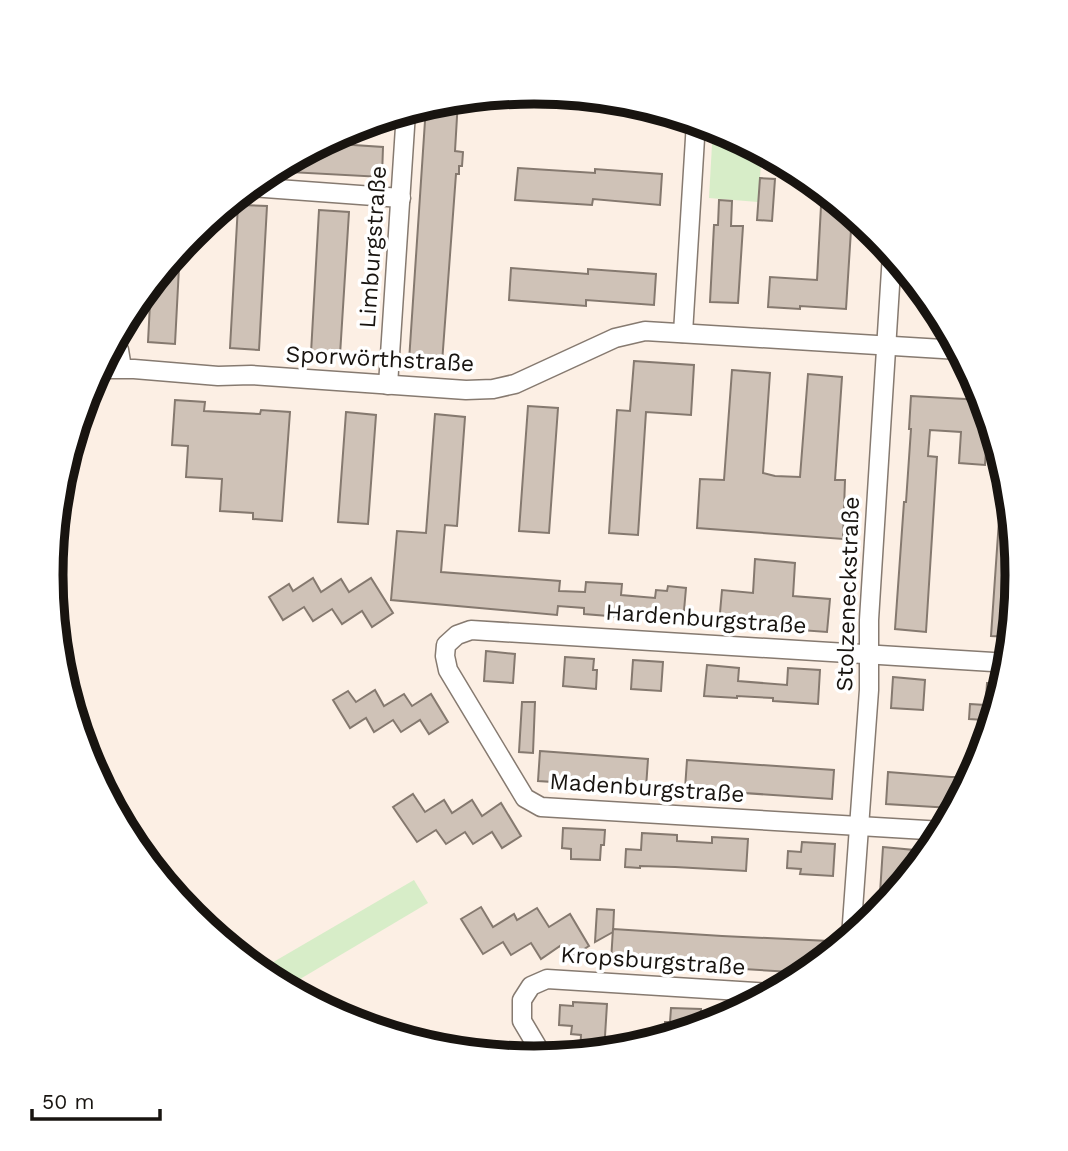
<svg xmlns="http://www.w3.org/2000/svg" width="1068" height="1151" viewBox="0 0 1068 1151" font-family="'Work Sans',sans-serif">
<rect width="100%" height="100%" fill="#fcefe4"/>
<g fill="#d7edc8">
<path d="M713,127L762,152L758,202L709,198Z"/>
<path d="M414,880L428,903L285,988L265,977L258,971Z"/>
</g>
<g fill="#cfc2b7" stroke="#85796f" stroke-width="2">
<path d="M458,100L455,151L463,152L462,166H459V174H456L442,363L409,361L426,106L440,101Z"/>
<path d="M323,143L383,147L382,177L270,171Z"/>
<path d="M518,168L595,173V169L662,174L660,205L593,199L592,205L515,200Z"/>
<path d="M760,178L775,179L772,221L757,220Z"/>
<path d="M719,200L732,201L731,226H743L738,303L710,302L714,225H718Z"/>
<path d="M238,205L267,206L259,350L230,348Z"/>
<path d="M821,206L844,208L852,214L846,309L800,306V309L768,307L770,277L817,280Z"/>
<path d="M319,210L349,212L340,355L311,353Z"/>
<path d="M180,248L175,344L148,342L151,284Z"/>
<path d="M511,268L588,274V269L656,274L654,305L586,300V306L509,300Z"/>
<path d="M634,361L694,365L691,415L646,412L638,535L609,533L617,410L630,411Z"/>
<path d="M732,370L770,373L763,473L775,476L800,477L808,374L842,377L835,480H845L843,539L697,528L700,479L724,480Z"/>
<path d="M911,396L983,400L994,434H987L985,465L959,463L961,432L930,430L928,456L937,457L926,632L895,629L904,502H906L911,429H909Z"/>
<path d="M175,400L205,402L204,411L260,414L261,410L290,412L282,521L253,519V513L220,511L222,479L186,477L188,446L172,445Z"/>
<path d="M528,406L558,408L549,533L519,531Z"/>
<path d="M346,412L376,415L368,524L338,522Z"/>
<path d="M435,414L465,417L457,526L445,525L441,572L560,581L559,591L585,592L586,582L622,584L621,595L655,598L656,590L667,591L668,586L686,588L683,622L584,614V608L558,606L557,615L391,600L397,531L426,533Z"/>
<path d="M1001,491H1009L1017,576L1011,637L991,636Z"/>
<path d="M755,559L795,563L793,596L830,599L827,632L719,624L722,590L753,593Z"/>
<path d="M313,578L321,592L341,579L349,592L371,578L393,613L372,627L362,611L342,624L332,609L313,621L304,607L283,620L269,597L289,584L293,591Z"/>
<path d="M486,651L515,654L513,683L484,681Z"/>
<path d="M565,657L594,659L593,670H597L596,689L563,686Z"/>
<path d="M633,660L663,662L661,691L631,689Z"/>
<path d="M707,665L739,668L738,681L787,685L788,668L820,670L818,704L773,701V698L737,696V698L704,696Z"/>
<path d="M893,677L925,680L923,710L891,708Z"/>
<path d="M987,683L1004,684L989,732L984,731Z"/>
<path d="M375,690L384,706L404,694L412,706L431,694L448,722L429,734L420,720L401,732L393,720L374,732L366,718L350,728L333,700L348,691L356,702Z"/>
<path d="M522,702H535L533,753L519,752Z"/>
<path d="M970,704L985,705L984,720L969,719Z"/>
<path d="M540,751L648,759L646,788L538,781Z"/>
<path d="M687,760L834,770L832,799L685,789Z"/>
<path d="M888,772L951,777H972L955,808L935,807L886,804Z"/>
<path d="M413,794L425,812L444,800L452,813L472,800L482,816L501,803L521,836L502,848L492,832L473,844L465,832L446,844L436,830L417,842L393,807Z"/>
<path d="M563,828L605,830L604,845H601L600,860L571,859V849L562,848Z"/>
<path d="M642,833L677,835V841L712,843V837L748,839L746,871L675,867L640,866V868L625,867L626,849L641,850Z"/>
<path d="M802,842L835,844L833,876L800,874L801,869L787,868L788,851L801,852Z"/>
<path d="M883,847L914,850L913,872L895,894L880,893Z"/>
<path d="M481,907L493,927L514,914L517,920L537,908L549,927L570,914L589,946L568,959L560,946L541,959L531,943L511,955L503,942L483,954L461,919Z"/>
<path d="M597,909L614,910L613,932L595,942Z"/>
<path d="M613,929L722,936L829,941L828,957L808,973L611,961Z"/>
<path d="M573,1002L607,1004L604,1052L580,1054L581,1035L571,1034L572,1026L559,1025L560,1005L573,1006Z"/>
<path d="M671,1008L701,1009L700,1024L706,1026L665,1038V1022H670Z"/>
</g>
<g fill="none" stroke-linecap="round" stroke-linejoin="round">
<g stroke="#867a70" stroke-width="21">
<g id="minor">
<path d="M250,187L401,198"/>
<path d="M683,333L696,122"/>
<path d="M114,342L119,350L122,368"/>
<path d="M99,369H134L218,376L251,375L466,390L493,389L515,384L615,338L645,331L959,350"/>
<path d="M388,385L406,112"/>
<path d="M943,831L541,807L525,798L448,670L445,656L446,645L457,635L471,630L1009,663"/>
<path d="M851,937L869,690V620L892,254"/>
<path d="M544,1058L522,1021V1000L531,986L547,979L773,993"/>
</g>
</g>
<use href="#minor" stroke="#fff" stroke-width="18"/>
</g>
<g text-anchor="middle" dominant-baseline="central" stroke-width="7" stroke-linejoin="round" paint-order="stroke">
<g font-size="23" fill="#181410" stroke="#fff">
<text transform="translate(373 247) rotate(-86)">Limburgstraße</text>
<text transform="translate(380 359) rotate(3)">Sporwörthstraße</text>
<text transform="translate(848 594) rotate(-88)">Stolzeneckstraße</text>
<text transform="translate(706 619) rotate(4)">Hardenburgstraße</text>
<text transform="translate(647 788) rotate(4)">Madenburgstraße</text>
<text transform="translate(653 961) rotate(4)">Kropsburgstraße</text>
</g>
</g>
<path d="M0 0H1068V1151H0ZM63 575a471 471 0 1 1 942 0a471 471 0 1 1-942 0Z" fill="#fff" fill-rule="evenodd"/>
<path fill="none" stroke="#181410" stroke-width="9" d="M63 575a471 471 0 1 1 942 0a471 471 0 1 1-942 0Z"/>
<path d="M32 1109v10h128v-10" fill="none" stroke="#181410" stroke-width="3.5"/>
<text x="42" y="1109" font-size="21" fill="#181410" stroke="#ffffff" stroke-width="5" paint-order="stroke">50 m</text>
</svg>
